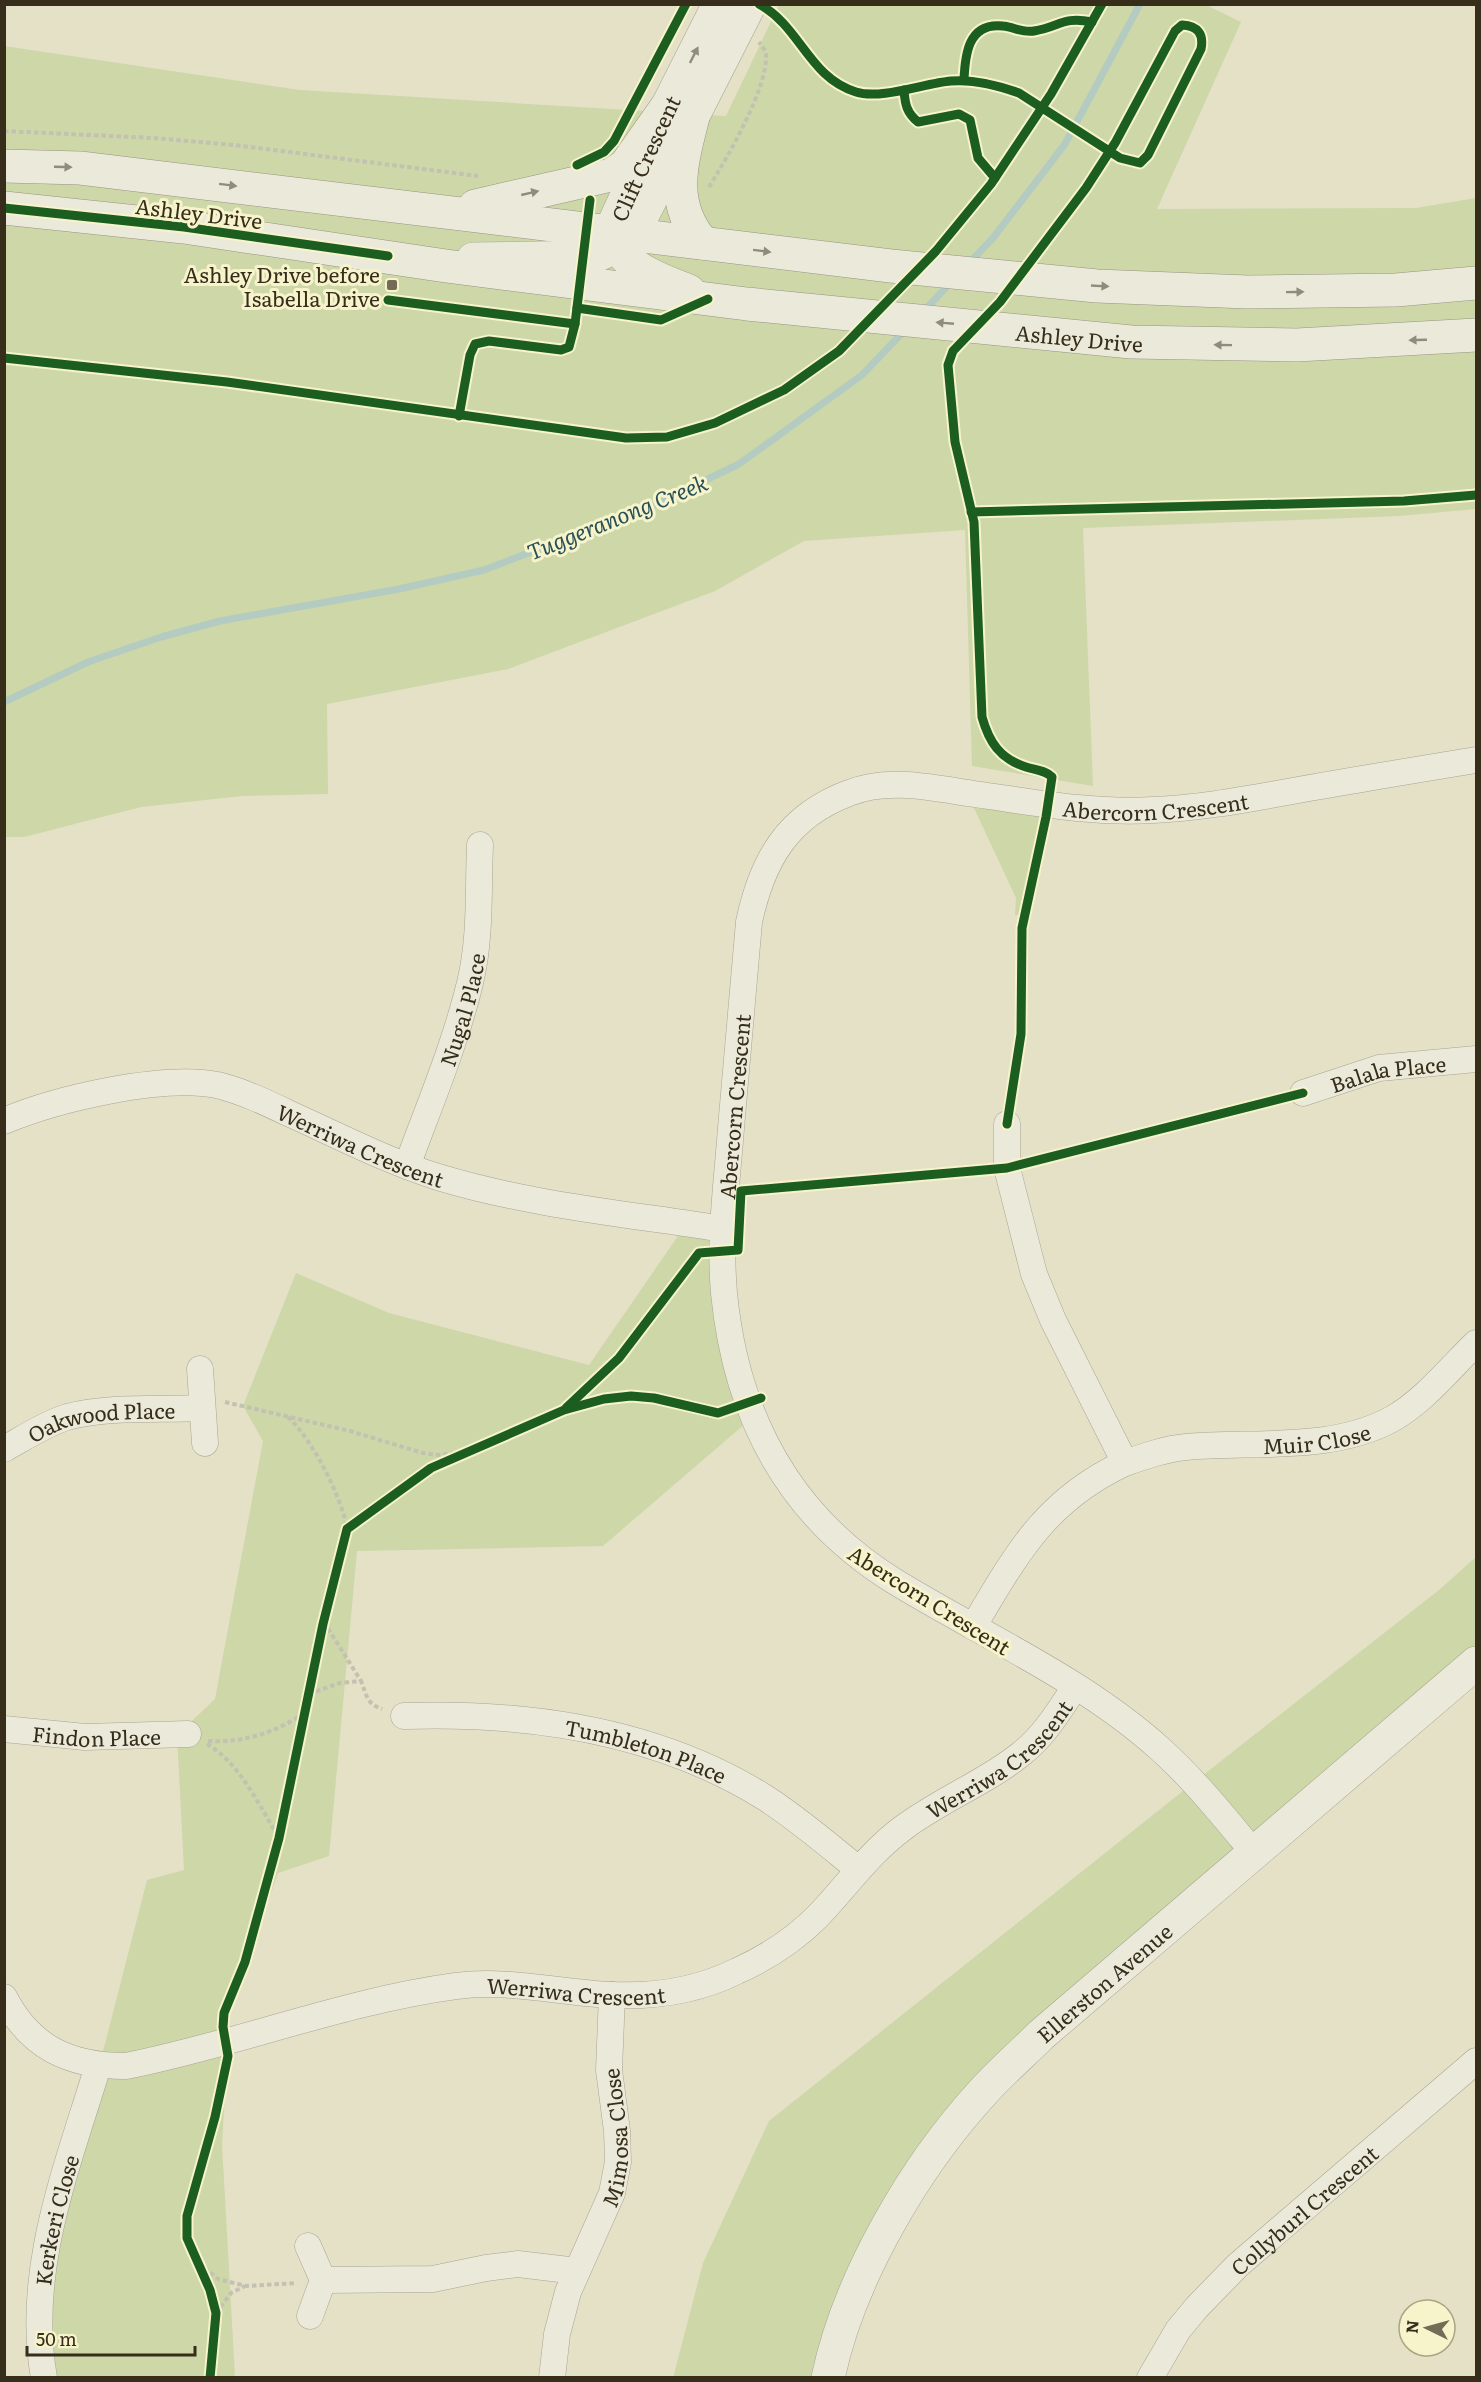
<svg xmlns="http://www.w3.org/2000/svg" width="1481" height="2382" viewBox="0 0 1481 2382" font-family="Literata,serif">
<rect width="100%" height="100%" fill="#e4e1c7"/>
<g fill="#cdd7a8">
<path d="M779,5H1206L1241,22L1157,209L1416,208L1476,198V509L1399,516L1083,528L1093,786L972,766L965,530L804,541L715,591L508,669L327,704L328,794L242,796L141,807L24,837H5L4,46L300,90L726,116Z"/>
<path d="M967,793L1056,805L1028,914L1015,915L1016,898Z"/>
<path d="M687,1223L723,1229L753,1417L603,1546L357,1551L329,1856L278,1873L230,2010L222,2144L235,2377L44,2378V2256L105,2044L147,1880L184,1870L177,1735L215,1699L263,1441L243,1406L296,1273L389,1313L589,1365Z"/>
<path d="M1476,1557V1662L1254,1853L920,2174L828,2377L673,2378L703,2263L769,2121L1193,1783L1439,1590Z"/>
</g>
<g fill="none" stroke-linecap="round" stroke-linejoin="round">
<g stroke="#b4cbc1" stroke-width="7">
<path d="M968,264L993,238L1065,144L1140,4"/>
<path d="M923,312L950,283"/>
<path d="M4,702L88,662L161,637L220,621L399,589L484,570L654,505L739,464L862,375L905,330"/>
</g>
<g stroke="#a8a491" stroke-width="27">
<g id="minor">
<path id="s1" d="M1303,1093L1379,1068L1476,1059"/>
<path id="s2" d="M4,1121C56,1099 162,1074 217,1085C242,1091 265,1102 288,1113C337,1135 387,1161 438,1177C530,1205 628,1214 723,1229"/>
<path id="s3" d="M407,1166C429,1106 455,1045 470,983C481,938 478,890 480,845"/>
<path d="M200,1369L205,1443"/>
<path id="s4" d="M4,1449C24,1438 45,1424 67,1417C109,1406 159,1410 202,1408"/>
<path id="s5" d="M1125,1463C1145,1456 1165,1449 1186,1447C1253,1441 1332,1452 1392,1419C1424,1401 1450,1368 1476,1343"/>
<path d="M973,1627C1016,1555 1045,1500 1125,1463L1053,1320L1034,1274L1007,1168V1124"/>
<path id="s6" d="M404,1716C529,1712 656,1730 764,1797C797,1818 827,1844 858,1869"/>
<path id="s7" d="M4,1729L85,1737L188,1734"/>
<path id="s8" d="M1254,1853C1224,1817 1194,1779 1159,1748C1082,1679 982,1635 894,1581C788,1515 736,1416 724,1293C719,1238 727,1183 731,1128C737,1059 743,991 749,922C762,861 787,816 849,793C889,777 933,788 974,794C1033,802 1094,814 1154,810C1201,808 1247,799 1293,791C1354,780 1415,770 1476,760"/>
<path id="s9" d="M4,1997C30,2048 70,2066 126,2066C237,2044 344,2001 456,1986C508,1979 560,1993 611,1995C654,1997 699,1990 737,1971C766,1958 794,1940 817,1917C846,1887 869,1853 903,1828C940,1800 985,1783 1021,1754C1044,1736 1059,1711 1075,1687"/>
<path d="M308,2246L323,2280L433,2279L486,2268L518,2264L577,2271"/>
<path d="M310,2316L323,2280"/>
<path id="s10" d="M44,2378C25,2270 67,2168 98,2066"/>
<path id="s11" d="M552,2378L557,2334L568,2292L612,2193L618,2162L617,2131L609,2070L612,1995"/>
<path id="s12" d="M1150,2378L1178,2330L1197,2307L1238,2265L1476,2061"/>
</g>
</g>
<g stroke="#a8a491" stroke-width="34">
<g id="tertiary">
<path d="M473,259L594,257L625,242L633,234L750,4"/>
<path id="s13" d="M689,291C656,278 623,268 610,232L668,105L719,4"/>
<path id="s14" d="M828,2378C849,2278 915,2166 983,2092C1001,2072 1022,2054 1041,2035L1476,1663"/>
</g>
</g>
<g stroke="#989381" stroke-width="34">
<g id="secondary">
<path d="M693,117C681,164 669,204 703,243"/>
<path d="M4,166L80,168L891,266L1097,286L1247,292L1396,290L1476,283"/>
<path d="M475,206L611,175L625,166L668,105"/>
<path id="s15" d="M4,208L184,227L446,266L747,304L1131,342L1297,345L1476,335"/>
</g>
</g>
<g stroke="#c3c1b1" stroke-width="4" stroke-dasharray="4.5 3" stroke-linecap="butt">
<path d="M4,131L153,138L234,145L478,176"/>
<path d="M709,187C728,156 769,87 766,52L759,42"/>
<path d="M225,1402L350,1431L423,1453L439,1455L463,1452"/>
<path d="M288,1417C312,1439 342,1497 347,1529"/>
<path d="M324,1622L361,1681"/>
<path d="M309,1694L340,1683L361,1681C367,1696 366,1703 382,1709"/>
<path d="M208,1741C244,1743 277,1732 306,1712"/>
<path d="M207,1744C240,1763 260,1807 279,1838"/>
<path d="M193,2258L218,2279L246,2286L297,2283"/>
<path d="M216,2313L231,2293L245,2286"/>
</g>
<use href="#minor" stroke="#ebeada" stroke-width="26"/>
<use href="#tertiary" stroke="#ebeada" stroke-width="33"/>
<use href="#secondary" stroke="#ebeada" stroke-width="33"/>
<g stroke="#f7f3cb" stroke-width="13">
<g id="cycleway">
<path d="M759,4C801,27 808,77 856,92C881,100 925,83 951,81C975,79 997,85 1019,93L1120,158L1140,163L1148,155L1201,49C1204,34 1198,26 1182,25L1175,31L1115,143L1086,188L1000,302L953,351L948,365L955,442L974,522L982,717C989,742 1000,759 1026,767C1035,770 1045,770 1052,777L1046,817L1022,928L1021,1034L1007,1124"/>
<path d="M964,80C965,55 968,22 1003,26C1014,27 1022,33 1034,31C1060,27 1062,16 1092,22"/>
<path d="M904,90C905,105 907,113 918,122L959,114L970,120L978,158L995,178"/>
<path d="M577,165L604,152L614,141L686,4"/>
<path d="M4,208L184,227L388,256"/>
<path d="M388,300L575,324"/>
<path d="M577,308L661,320L708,299"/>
<path d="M4,358L227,382L626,438L667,437L715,423L784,390L839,351L936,251L991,184L1051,94L1102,4"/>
<path d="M459,416L470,355L475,344L489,341L561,350L569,347L575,324L590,200"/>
<path d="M971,512L1404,501L1476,495"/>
<path d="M566,1408L619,1358L699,1253L738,1250L741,1191L1007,1168L1303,1093"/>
<path d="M210,2378L216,2313L210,2290L187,2238V2216L215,2117L228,2056L223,2027L224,2013L245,1962L279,1838L323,1624L347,1529L431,1468L564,1410L604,1399L631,1396L654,1398L718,1413L761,1398"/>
</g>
</g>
<use href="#cycleway" stroke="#1b5e20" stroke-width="9"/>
</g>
<defs><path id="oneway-solid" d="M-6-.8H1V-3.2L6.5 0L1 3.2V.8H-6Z" transform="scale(1.5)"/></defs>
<g fill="#908c7a">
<use href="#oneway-solid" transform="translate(694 55) rotate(-63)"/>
<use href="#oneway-solid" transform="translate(63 167) rotate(2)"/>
<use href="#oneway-solid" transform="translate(228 185) rotate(7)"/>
<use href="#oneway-solid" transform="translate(530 193) rotate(-13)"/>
<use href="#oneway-solid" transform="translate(762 251) rotate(7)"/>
<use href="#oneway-solid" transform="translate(1100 286) rotate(3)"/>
<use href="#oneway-solid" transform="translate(1295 292) rotate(-1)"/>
<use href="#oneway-solid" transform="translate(945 323) rotate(-175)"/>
<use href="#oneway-solid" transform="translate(1418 340) rotate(178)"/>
<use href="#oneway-solid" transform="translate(1223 345) rotate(-179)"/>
</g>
<rect fill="#736c57" stroke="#f7f3cb" stroke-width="2" x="386" y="279" width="12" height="12" rx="3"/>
<g text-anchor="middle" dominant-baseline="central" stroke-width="6" stroke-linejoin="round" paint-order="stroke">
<g font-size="21" fill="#362d1a" stroke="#f7f3cb">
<text stroke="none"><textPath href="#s13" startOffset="184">Clift Crescent</textPath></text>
<text transform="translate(199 212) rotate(7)">Ashley Drive</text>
<text stroke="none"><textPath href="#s15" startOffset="1083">Ashley Drive</textPath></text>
<text stroke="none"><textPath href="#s8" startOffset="1656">Abercorn Crescent</textPath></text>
<text stroke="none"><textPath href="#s3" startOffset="166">Nugal Place</textPath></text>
<text stroke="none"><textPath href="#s1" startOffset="88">Balala Place</textPath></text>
<text stroke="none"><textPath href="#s8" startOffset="990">Abercorn Crescent</textPath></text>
<text stroke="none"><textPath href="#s2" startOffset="374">Werriwa Crescent</textPath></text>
<text stroke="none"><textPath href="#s4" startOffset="104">Oakwood Place</textPath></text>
<text stroke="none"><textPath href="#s5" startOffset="194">Muir Close</textPath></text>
<text transform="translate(930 1599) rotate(32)">Abercorn Crescent</text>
<text stroke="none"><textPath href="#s7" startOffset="93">Findon Place</textPath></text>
<text stroke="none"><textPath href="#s6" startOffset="246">Tumbleton Place</textPath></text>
<text stroke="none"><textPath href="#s9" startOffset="1114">Werriwa Crescent</textPath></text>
<text stroke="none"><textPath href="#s14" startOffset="492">Ellerston Avenue</textPath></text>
<text stroke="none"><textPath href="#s9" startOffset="609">Werriwa Crescent</textPath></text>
<text stroke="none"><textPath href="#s11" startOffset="252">Mimosa Close</textPath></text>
<text stroke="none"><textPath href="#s12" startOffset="230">Collyburl Crescent</textPath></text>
<text stroke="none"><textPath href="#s10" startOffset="160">Kerkeri Close</textPath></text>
</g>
<g font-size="21" fill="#362d1a" stroke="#f7f3cb" text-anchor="end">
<text x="380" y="273">Ashley Drive before<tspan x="380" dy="24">Isabella Drive</tspan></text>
</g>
<g font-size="22" font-style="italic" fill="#285157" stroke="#f7f3cb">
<text transform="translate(617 516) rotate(-22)">Tuggeranong Creek</text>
</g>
</g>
<rect width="1481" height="2382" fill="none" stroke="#362d1a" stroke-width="12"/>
<g transform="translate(1427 2328) rotate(275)"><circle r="28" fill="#f7f3cb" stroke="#aaa484" stroke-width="1.5"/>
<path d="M0-4.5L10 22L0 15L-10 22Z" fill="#736c57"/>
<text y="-9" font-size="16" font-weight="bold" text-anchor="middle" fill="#362d1a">N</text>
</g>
<path d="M27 2346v9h168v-9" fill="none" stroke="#362d1a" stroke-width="3"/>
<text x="36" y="2346" font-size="18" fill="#362d1a" stroke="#f7f3cb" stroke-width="4.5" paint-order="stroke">50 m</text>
</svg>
